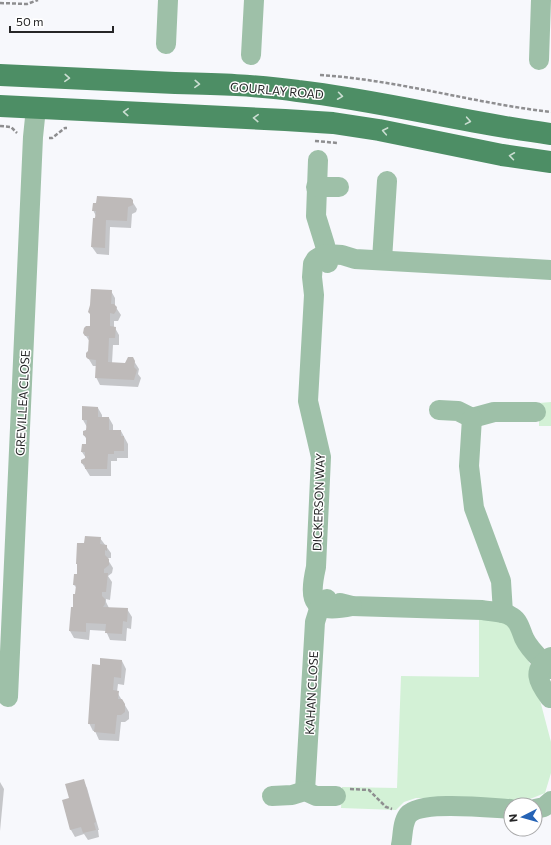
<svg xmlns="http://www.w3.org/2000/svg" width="551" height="845" viewBox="0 0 551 845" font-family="Commissioner,sans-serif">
<rect width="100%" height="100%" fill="#f7f8fc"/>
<g fill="#d3f1d6">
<path d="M551,402V426H539V403Z"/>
<path d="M479,618H507L531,666L551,742V773L545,793L520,803L416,798L404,802L396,810L341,808L342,787L397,788L401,676L479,677Z"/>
</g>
<g fill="#0003">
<path d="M132,201L137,209L136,212L132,214L131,228L110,227L109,255L97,254L92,247L96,216L93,210Z"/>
<path d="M111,291L115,298V306L121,315L118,321H114V328H115L119,335V345H113L112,363L126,364L132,358L139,369L138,374L141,378L138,387L100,385L96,377V366H93L87,356L89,351L90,342L84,333L91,327Z"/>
<path d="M98,408L102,415V418H109L113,425V431H121L128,444V458H117V461H111V476H90L82,463L86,458L82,452L87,445V440L84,435L87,430V427L83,420Z"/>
<path d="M100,538L111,553V558H108V560L113,568L112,573L108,576L112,582L110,600L106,599V602L109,608L127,609L132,617L131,629L127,628L126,641L110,640L106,631L90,630L89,640L74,638L70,631L76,595L77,588L74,585L78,575V566L77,564L85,544Z"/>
<path d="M122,661L126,669L124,685L118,684L117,692L129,712V719L125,722H121L119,741L99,740L95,731H93L89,723L101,666Z"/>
<path d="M83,780L87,788L99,830H98L99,837L88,840L84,834L75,837L71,830L70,799Z"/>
<path d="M0,782L4,789L0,831Z"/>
</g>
<g fill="#bebab9">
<path d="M97,196L131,198L133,200V205L128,207L127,221L106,220L105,248L91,247L93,218H95L96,211H92L93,203H96Z"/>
<path d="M91,289L112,290L111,304H114L117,307L116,311L114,314L110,313V326L116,327L115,338H109L108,362L125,363L128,357H133L135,361L134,367L137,370L134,380L95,378L96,360L88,359L86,357V353L88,351L89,336H85L83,333L84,328L86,326H90V314L88,312L90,305Z"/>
<path d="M82,406L98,407V417H109V430H121V436H124V451H114V454H108L107,469H85V465L81,463V460L85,458V452H81L82,444H86V437L83,435V431L86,430L87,420H82Z"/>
<path d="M85,536L101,537L100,544L107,545V551L105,550V555L109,559V565L104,569V573H108L106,592H102V596L105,599V604L103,607L128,608L127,622L123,621L122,634L105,633L106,624L86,623V632L69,631L71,607H73V594H75L76,585H73L74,574H77V564H76L77,543H84Z"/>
<path d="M100,658L122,660L121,678L114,677L113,690L119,691L118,699H122L125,704V712L121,715H117L115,734L94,732L95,724H88L92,664L100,665Z"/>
<path d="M84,779L96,822L94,823L96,830L83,833L81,827L70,830L62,800L69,798L65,784Z"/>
</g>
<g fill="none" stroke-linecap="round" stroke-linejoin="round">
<g stroke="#8e8e90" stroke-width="2.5" stroke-dasharray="4 2" stroke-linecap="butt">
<path d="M0,3L27,4L38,0"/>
<path d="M320,75C398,80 473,103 551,112"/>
<path d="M0,126L11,127L17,133"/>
<path d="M49,138H52L65,128H67"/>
<path d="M315,141L338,143"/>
<path d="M350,789L369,790L386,807L392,809"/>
</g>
<g stroke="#9ec0a8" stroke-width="20">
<path d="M166,44L168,0"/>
<path d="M251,55L254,0"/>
<path d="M539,60L541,0"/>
<path d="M318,160L316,216L325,245L328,263"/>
<path d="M316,187H339"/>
<path d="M382,260L387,181"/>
<path d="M439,410L458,411L472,418L494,412H536"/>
<path d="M472,418L469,466L474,508L501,581L503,613"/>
<path d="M340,603L352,606L482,610C491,612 504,611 512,617C519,621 521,631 524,638C530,651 541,659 550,669"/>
<path d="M352,606C313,614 308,603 316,567L321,457L308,401L314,295L312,277L313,264L316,259L321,256L326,254L342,255L355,259L551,270"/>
<path d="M8,697L33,137L36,108"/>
<path d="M550,698C538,682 531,670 551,657"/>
<path d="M305,791L315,622L320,606L327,599"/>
<path d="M272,796L292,795L305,791L316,796H336"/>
<path d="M535,809L544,807L551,801"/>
<path d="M401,845C403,836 402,823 408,815C421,800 490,808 511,809"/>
</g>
<g stroke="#4d8e65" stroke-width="22">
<path d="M0,75C58,78 117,80 175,83C216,84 257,85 298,91C383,101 466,123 551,134"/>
<path d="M0,106L285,120L333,123L379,130L502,155L551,162"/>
</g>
</g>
<defs><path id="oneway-chevron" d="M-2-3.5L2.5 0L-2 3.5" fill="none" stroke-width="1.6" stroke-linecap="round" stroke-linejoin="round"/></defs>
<g stroke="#caddd1">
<use href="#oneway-chevron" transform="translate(67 78) rotate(3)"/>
<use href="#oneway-chevron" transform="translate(197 84) rotate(3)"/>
<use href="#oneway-chevron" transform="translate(340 96) rotate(8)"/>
<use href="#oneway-chevron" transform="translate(126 112) rotate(-177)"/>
<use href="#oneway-chevron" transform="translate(256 118) rotate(-177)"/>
<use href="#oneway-chevron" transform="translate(468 121) rotate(10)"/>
<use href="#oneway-chevron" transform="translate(385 131) rotate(-169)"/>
<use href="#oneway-chevron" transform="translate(512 156) rotate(-172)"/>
</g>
<g text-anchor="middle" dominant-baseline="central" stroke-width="3" stroke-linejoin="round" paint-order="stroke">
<g font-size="12" fill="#262627" stroke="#fff">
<text transform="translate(277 90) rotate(5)">GOURLAY ROAD</text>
<text transform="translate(22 403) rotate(-87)">GREVILLEA CLOSE</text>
<text transform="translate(318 502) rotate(-88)">DICKERSON WAY</text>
<text transform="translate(311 693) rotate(-87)">KAHAN CLOSE</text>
</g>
</g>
<g transform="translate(523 817) rotate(264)"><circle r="19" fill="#ffffff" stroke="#a8a8a9"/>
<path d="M0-3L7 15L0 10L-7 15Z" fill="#2563b5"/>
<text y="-6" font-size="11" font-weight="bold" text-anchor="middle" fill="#262627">N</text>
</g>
<path d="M10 26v6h103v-6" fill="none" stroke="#262627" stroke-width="2"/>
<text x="16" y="26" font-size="12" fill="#262627" stroke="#ffffff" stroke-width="3" paint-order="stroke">50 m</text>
</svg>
